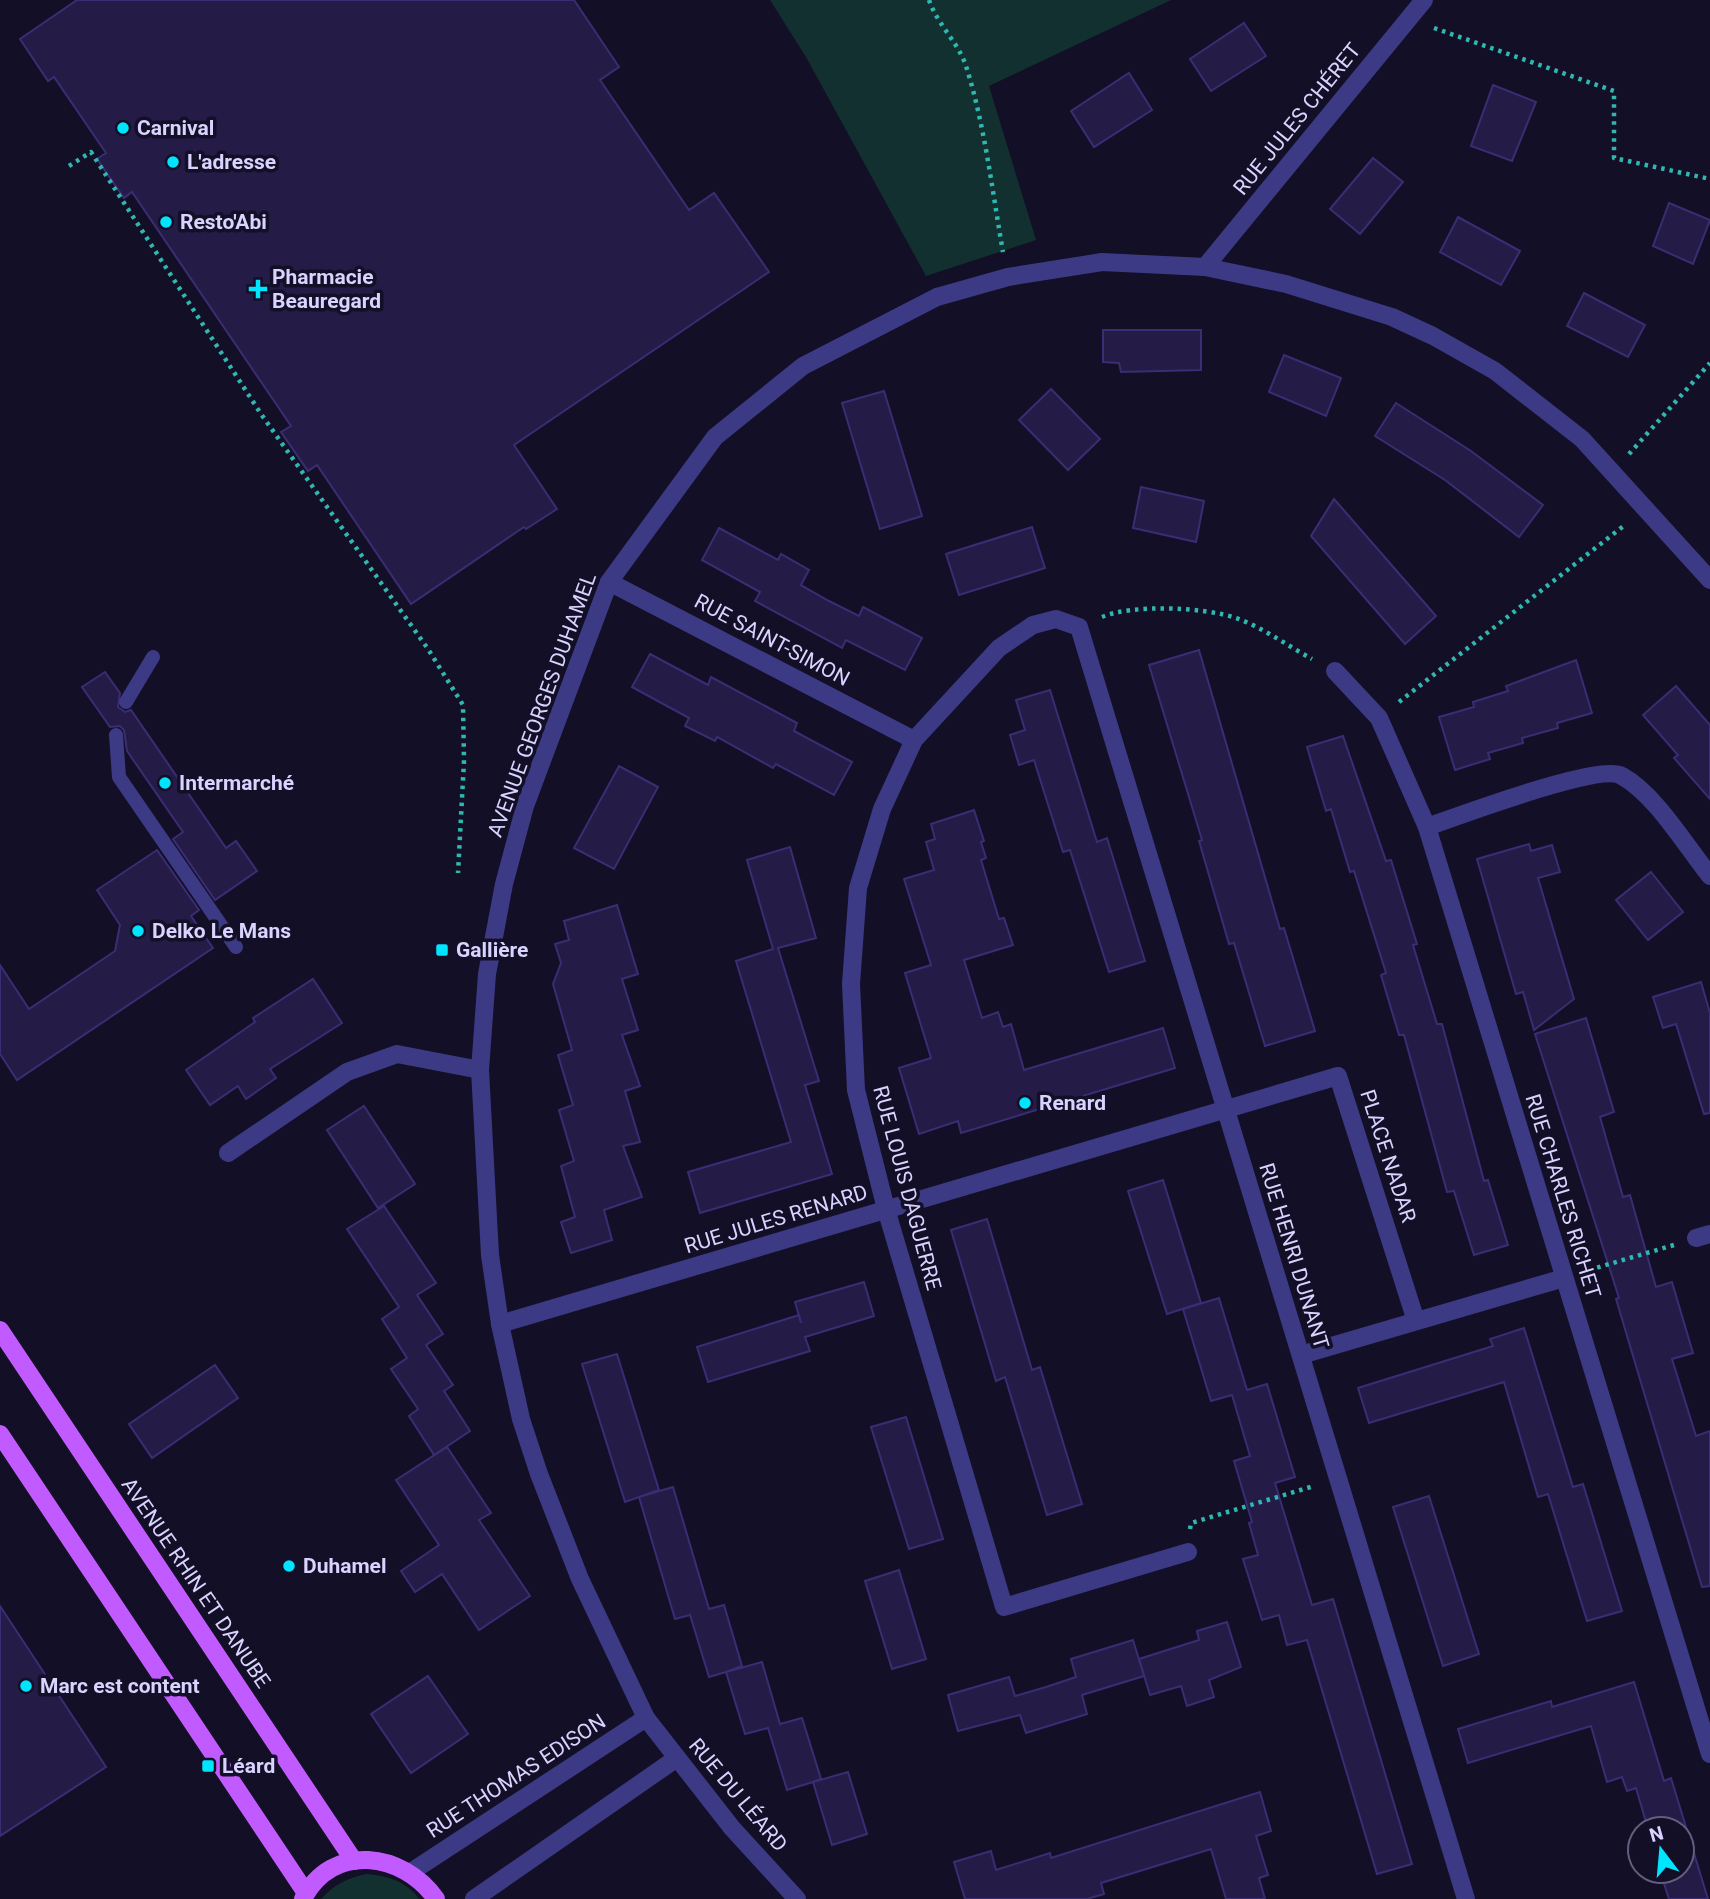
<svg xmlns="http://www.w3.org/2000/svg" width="1710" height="1899" viewBox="0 0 1710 1899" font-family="Roboto,sans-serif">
<rect width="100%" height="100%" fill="#130f26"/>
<g fill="#12302f">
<path d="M770,0H1171L989,86L1036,240L926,276L806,57Z"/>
<path d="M367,1874C388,1876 406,1881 419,1899H321C335,1884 347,1878 367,1874Z"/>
</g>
<g fill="#241b47" stroke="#3b2d73" stroke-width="2">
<path d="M77,0H574L619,67L600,80L689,210L714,193L769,272L514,445L557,509L526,529L524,527L411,604L317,465L308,471L281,432L291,426L132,192L124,198L97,159L106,153L54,77L48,81L20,39Z"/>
<path d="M1244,23L1266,56L1211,91L1190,59Z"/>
<path d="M1129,73L1152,110L1094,147L1071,111Z"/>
<path d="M1493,85L1536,102L1512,161L1471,146Z"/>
<path d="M1373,158L1403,182L1360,234L1330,209Z"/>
<path d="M1669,203L1710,220L1693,264L1653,246Z"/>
<path d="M1458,217L1520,251L1501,285L1440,252Z"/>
<path d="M1584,293L1645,325L1628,357L1567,326Z"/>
<path d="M1103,330H1201V370L1121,372L1119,363L1103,362Z"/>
<path d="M1284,355L1341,378L1326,416L1269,392Z"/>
<path d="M1051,389L1100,439L1068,470L1019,420Z"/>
<path d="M884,391L922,516L880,529L842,403Z"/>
<path d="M1396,403L1471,451L1543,505L1519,537L1445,480L1375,436Z"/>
<path d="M1141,487L1204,501L1196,542L1133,528Z"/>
<path d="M1334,499L1436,616L1405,644L1311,536Z"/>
<path d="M1032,527L1045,568L959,595L946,554Z"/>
<path d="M719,528L778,560L781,554L809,570L801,585L829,601L859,616L863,607L922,638L905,670L846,640L842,648L755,601L760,592L702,560Z"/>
<path d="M1199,650L1280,929L1284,928L1315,1031L1265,1046L1234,943L1229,944L1199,841L1202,840L1149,665Z"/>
<path d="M650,654L708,685L711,677L769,708L797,723L794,731L852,762L834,795L776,764L773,768L717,737L715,741L685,726L689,718L632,687Z"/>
<path d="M1576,660L1592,713L1557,723L1558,728L1522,738L1523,743L1488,753L1490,759L1455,770L1439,717L1474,707L1473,702L1508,691L1506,686Z"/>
<path d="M105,672L120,693L118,707L125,712L131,710L226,848L236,841L257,871L215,900L173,839L183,832L127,751L124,730L120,726L110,727L82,687Z"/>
<path d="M1676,686L1710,725V799L1674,758L1678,755L1643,715Z"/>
<path d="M1050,690L1097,842L1107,838L1145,961L1109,972L1070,850L1063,852L1034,760L1019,765L1010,735L1025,730L1016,700Z"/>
<path d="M1343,736L1386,861L1391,860L1417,944L1413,945L1437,1024H1442L1484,1181L1488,1180L1508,1245L1474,1255L1454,1191L1447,1192L1404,1035H1399L1381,975L1386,973L1354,871L1350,872L1331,809L1326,811L1307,747Z"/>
<path d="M619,766L658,787L614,869L574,848Z"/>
<path d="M974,810L984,841L981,842L986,858L981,860L999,919L1004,918L1013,945L964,960L982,1018L998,1012L1003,1027L1011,1024L1024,1070L1163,1028L1175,1068L961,1133L958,1121L919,1134L899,1068L931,1058L905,973L931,965L904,879L934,870L926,842L935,839L931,824Z"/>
<path d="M1529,844L1531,851L1552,845L1560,872L1538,878L1574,999L1534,1030L1523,992L1516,994L1477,859Z"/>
<path d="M790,847L816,938L778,948L819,1081L805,1085L832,1174L700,1213L688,1172L791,1142L736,961L773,949L747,860Z"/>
<path d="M157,850L199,910L191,916L213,948L17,1080L0,1054V965L29,1009L115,951L120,925L97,890Z"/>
<path d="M1651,872L1683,912L1648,940L1616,900Z"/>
<path d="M617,905L638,974L622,979L638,1030L622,1035L640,1086L625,1091L640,1142L623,1146L642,1197L604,1210L612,1240L571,1253L561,1222L575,1217L561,1166L574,1161L559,1110L573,1105L558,1055L572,1050L553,984L561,963L555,944L569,940L564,921Z"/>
<path d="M313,979L342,1023L270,1069L276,1078L246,1099L238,1086L210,1105L186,1070L255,1022L253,1018Z"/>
<path d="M1701,982L1710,1013V1113L1704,1114L1676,1024L1663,1028L1653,997Z"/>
<path d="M1586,1018L1614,1112L1600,1117L1623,1197L1630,1195L1656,1287L1672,1282L1693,1353L1672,1359L1696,1436L1710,1431V1586L1702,1587L1616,1299L1619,1298L1535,1034Z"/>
<path d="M364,1106L415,1184L378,1208L327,1130Z"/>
<path d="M1163,1180L1201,1303L1167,1314L1128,1191Z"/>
<path d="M384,1206L436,1283L417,1295L443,1334L426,1345L453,1385L444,1391L470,1431L434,1455L409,1416L418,1409L391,1369L407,1358L382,1319L399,1307L347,1229Z"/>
<path d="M987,1219L1032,1370L1040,1367L1082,1504L1047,1515L1005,1377L996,1381L951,1230Z"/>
<path d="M864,1282L874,1316L805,1337L810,1351L708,1382L697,1347L799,1315L801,1323L795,1302Z"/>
<path d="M1219,1298L1247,1390L1267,1384L1295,1477L1275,1483L1312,1605L1333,1599L1412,1864L1377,1874L1307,1640L1287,1645L1279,1615L1262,1620L1243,1559L1258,1555L1249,1523L1252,1522L1234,1461L1250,1456L1232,1395L1211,1401L1183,1309Z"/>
<path d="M1524,1328L1573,1487L1583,1484L1622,1611L1587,1621L1548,1494L1538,1497L1504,1382L1369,1423L1358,1388L1493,1346L1490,1339Z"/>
<path d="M617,1354L659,1490L639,1497L673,1487L709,1609L724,1605L742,1666L726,1672L762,1662L780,1724L802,1718L821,1779L813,1782L848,1772L867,1834L832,1845L813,1782L787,1790L768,1728L745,1734L726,1672L709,1677L690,1615L675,1619L639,1497L625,1502L582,1364Z"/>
<path d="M215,1365L238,1398L152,1458L129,1424Z"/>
<path d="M906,1417L943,1539L909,1549L871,1427Z"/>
<path d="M447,1447L491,1513L479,1520L530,1596L479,1630L442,1574L415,1592L401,1571L439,1545L396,1480Z"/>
<path d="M1429,1496L1479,1654L1443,1666L1393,1507Z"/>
<path d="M899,1570L926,1659L892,1669L865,1581Z"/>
<path d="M0,1606L106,1767L0,1836Z"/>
<path d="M1227,1622L1241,1667L1209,1680L1214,1697L1187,1706L1181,1686L1150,1695L1139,1659L1199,1640L1197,1631Z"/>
<path d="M1133,1640L1144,1676L1082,1695L1087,1714L1026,1733L1020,1715L958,1731L948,1695L1009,1677L1015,1696L1046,1687L1076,1677L1071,1659Z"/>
<path d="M428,1676L468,1734L411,1773L371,1714Z"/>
<path d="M1634,1682L1664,1781L1671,1778L1708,1899H1669L1660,1871H1682V1829H1648L1636,1788L1627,1791L1622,1777L1607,1782L1591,1726L1468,1763L1458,1729L1551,1701L1552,1707Z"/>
<path d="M1260,1792L1271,1831L1256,1836L1268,1875L1259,1878L1265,1899H1226L1211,1849L1101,1883L1104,1894L1087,1899H965L954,1862L991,1851L996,1870L1050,1853L1051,1858Z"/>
</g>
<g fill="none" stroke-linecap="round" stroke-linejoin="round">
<g stroke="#2fb8b0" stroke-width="4.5" stroke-dasharray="3.5 5" stroke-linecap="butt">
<path d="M929,0C937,24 958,42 966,66C985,126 992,190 1003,252"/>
<path d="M1434,28L1614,91V158L1710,179"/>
<path d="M69,166L91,152L261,414L428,649L463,705L464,761L458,873"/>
<path d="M1629,454L1710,363"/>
<path d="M1102,617C1132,604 1204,607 1236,618C1262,627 1288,646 1312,659"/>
<path d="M1399,702L1626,524"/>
<path d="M1589,1270L1674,1245"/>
<path d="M1190,1529L1191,1523L1314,1486"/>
</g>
<g stroke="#3d3a85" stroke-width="14">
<path d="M126,702L153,657"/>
<path d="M116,735L119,777L236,947"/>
</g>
<g stroke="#3d3a85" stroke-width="18">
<path d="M1205,267L1424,0"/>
<path d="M609,582L914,740"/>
<path d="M1335,671L1379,718L1427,827L1710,1754"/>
<path d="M1427,827C1458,816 1600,763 1622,776C1655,794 1686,846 1710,876"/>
<path d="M228,1153L347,1072L397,1054L480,1070"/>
<path d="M1696,1238L1710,1234"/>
<path d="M500,1324L1338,1076L1416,1321"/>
<path d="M1301,1355L1564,1278"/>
<path d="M1188,1552L1004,1607L886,1209L856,1090L851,984L858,888L882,809L914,740L999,648L1033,625L1056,619L1079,627L1466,1899"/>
<path d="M411,1872L646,1718"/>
<path d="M474,1899L677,1758"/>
<path d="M797,1899L732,1828L646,1718L580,1579L539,1474L521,1419L500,1324L490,1255L480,1070L487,974L504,884L525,806L609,582L715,437L803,366L937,297L1008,277L1102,262L1205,267L1286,284L1392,317L1433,336L1495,371L1582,439L1710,580"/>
</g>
<g stroke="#c25bff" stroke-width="18">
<path d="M0,1330L354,1861"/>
<path d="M0,1434L306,1893"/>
<path d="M303,1899C332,1842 403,1852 436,1899"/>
</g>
</g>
<g fill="#00e5ff" stroke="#130f26" stroke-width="2.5">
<circle cx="123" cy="128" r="7"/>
<circle cx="173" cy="162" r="7"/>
<circle cx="166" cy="222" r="7"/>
<path d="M254.5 278.5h7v7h7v7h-7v7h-7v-7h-7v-7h7z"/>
<circle cx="165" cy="783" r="7"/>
<circle cx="138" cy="931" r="7"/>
<rect x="435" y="943" width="14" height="14" rx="3.5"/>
<circle cx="1025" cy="1103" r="7"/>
<circle cx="289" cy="1566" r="7"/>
<circle cx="26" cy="1686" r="7"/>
<rect x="201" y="1759" width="14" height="14" rx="3.5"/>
</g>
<g text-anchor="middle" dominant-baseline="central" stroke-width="7" stroke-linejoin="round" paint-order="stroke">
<g font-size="21" fill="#d9d4ff" stroke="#130f26">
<text transform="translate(1297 119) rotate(-51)">RUE JULES CHÉRET</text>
<text transform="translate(772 640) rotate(28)">RUE SAINT-SIMON</text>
<text transform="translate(542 705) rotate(-70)">AVENUE GEORGES DUHAMEL</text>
<text transform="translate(1388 1156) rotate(72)">PLACE NADAR</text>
<text transform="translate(907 1188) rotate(75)">RUE LOUIS DAGUERRE</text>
<text transform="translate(1563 1196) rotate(73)">RUE CHARLES RICHET</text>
<text transform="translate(776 1219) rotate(-17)">RUE JULES RENARD</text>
<text transform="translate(1294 1256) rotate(73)">RUE HENRI DUNANT</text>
<text transform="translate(196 1583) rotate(56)">AVENUE RHIN ET DANUBE</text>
<text transform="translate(516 1776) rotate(-33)">RUE THOMAS EDISON</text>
<text transform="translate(738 1795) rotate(50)">RUE DU LÉARD</text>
</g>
<g font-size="21" font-weight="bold" fill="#d9d4ff" stroke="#130f26" text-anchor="start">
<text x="137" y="128">Carnival</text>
<text x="187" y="162">L'adresse</text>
<text x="180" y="222">Resto'Abi</text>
<text x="272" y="277">Pharmacie<tspan x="272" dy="24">Beauregard</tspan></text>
<text x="179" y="783">Intermarché</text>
<text x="152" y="931">Delko Le Mans</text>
<text x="456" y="950">Gallière</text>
<text x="1039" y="1103">Renard</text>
<text x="303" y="1566">Duhamel</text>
<text x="40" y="1686">Marc est content</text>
<text x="222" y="1766">Léard</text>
</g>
</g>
<g transform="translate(1661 1850) rotate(344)"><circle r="33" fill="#130f26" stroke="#625e7d" stroke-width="2"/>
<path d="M0-5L12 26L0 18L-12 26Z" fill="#00e5ff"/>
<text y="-10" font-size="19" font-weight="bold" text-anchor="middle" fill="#d9d4ff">N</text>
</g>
</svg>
